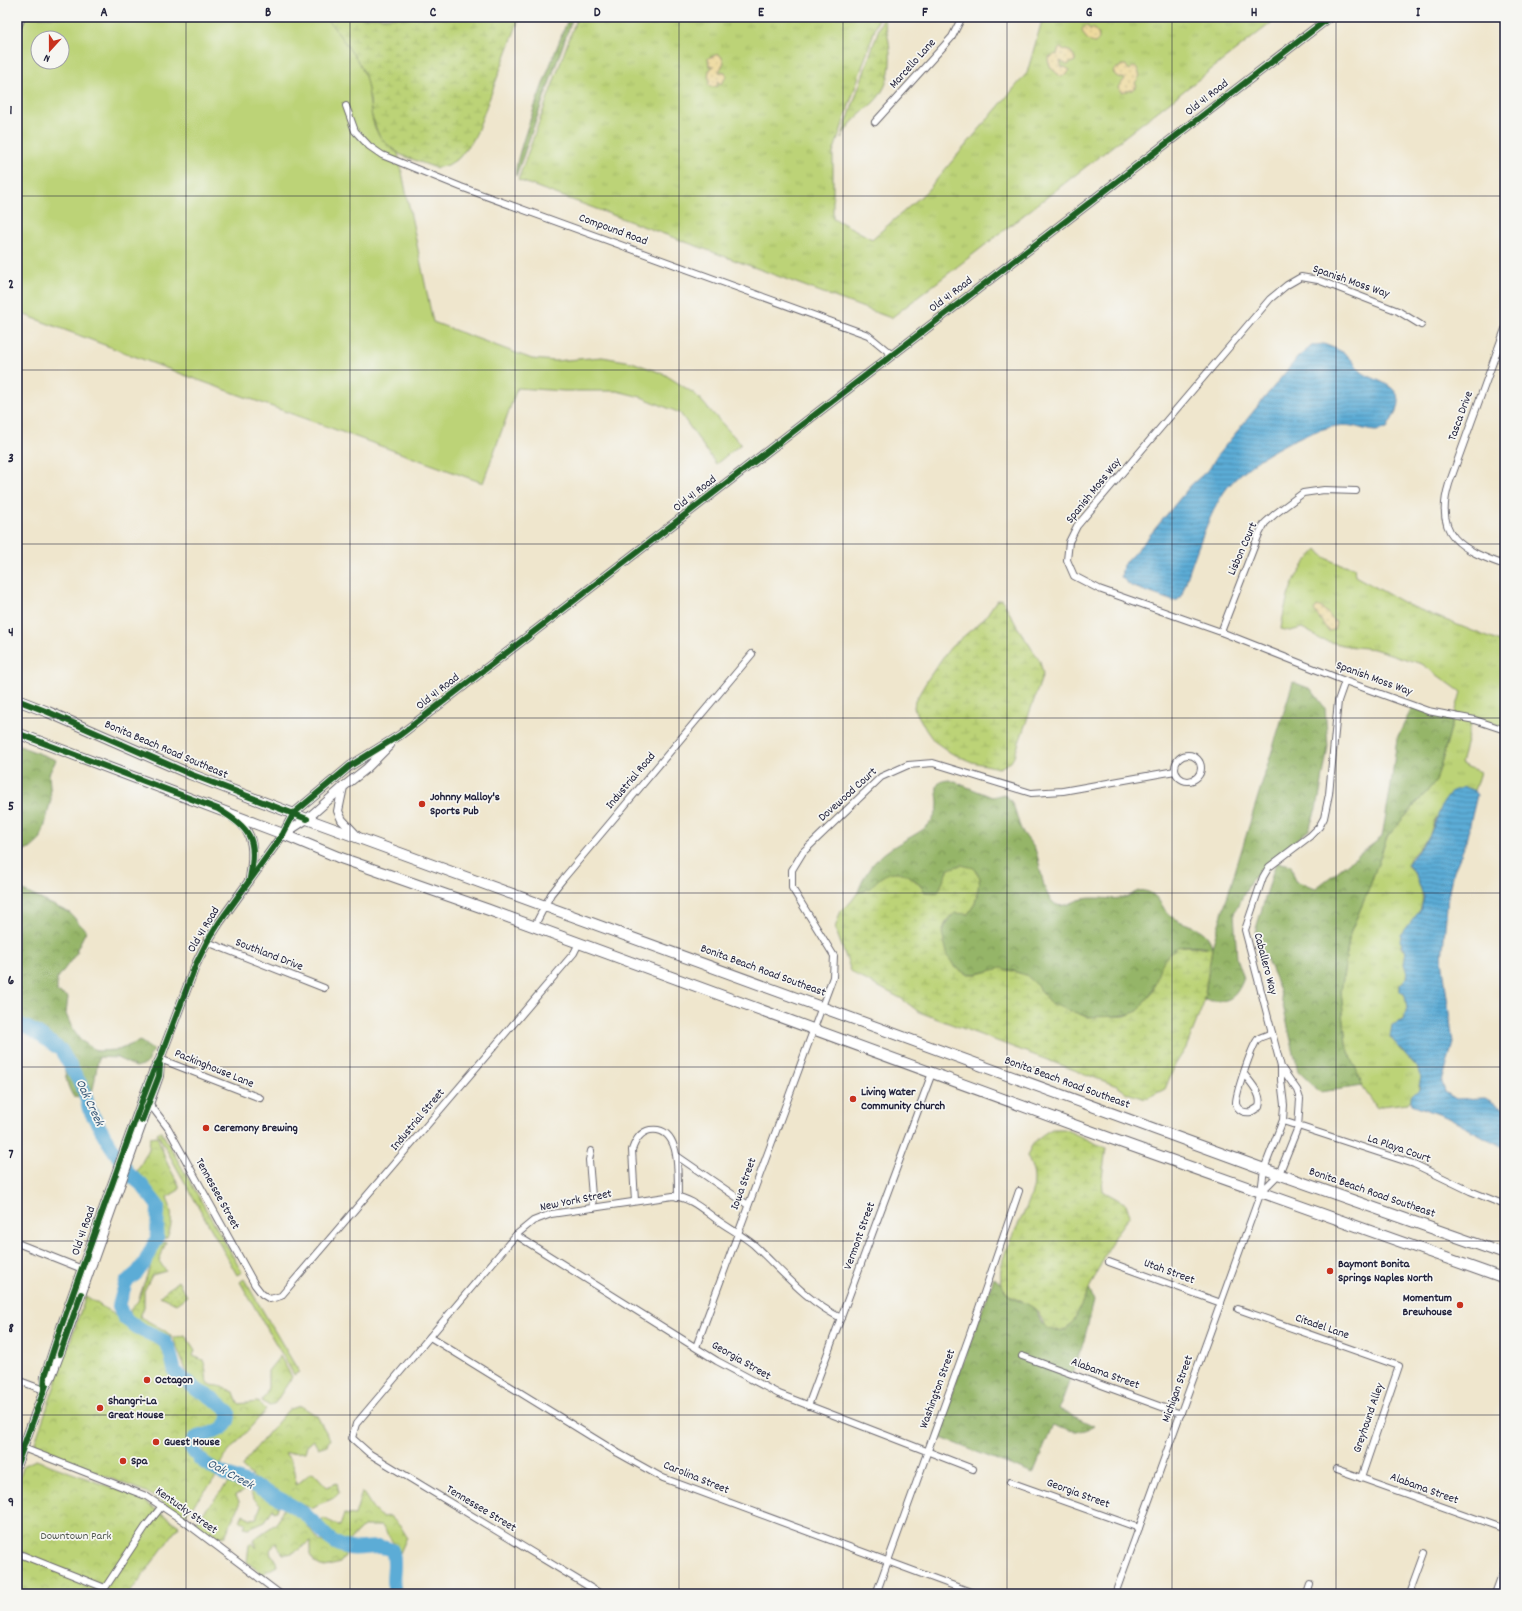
<svg xmlns="http://www.w3.org/2000/svg" width="1522" height="1611" viewBox="0 0 1522 1611" font-family="Dekko,sans-serif">
<defs>
<pattern id="grass-tufts" width="24" height="20" patternUnits="userSpaceOnUse"><rect width="24" height="20" fill="#bcd377"/><path d="M3 7l-1-3M5 7V3M7 7l1-3M15 17l-1-3M17 17v-4M19 17l1-3" fill="none" stroke="#a1b568"/></pattern>
<pattern id="forest-crowns" width="20" height="18" patternUnits="userSpaceOnUse"><rect width="20" height="18" fill="#95b568"/><path d="M2 6a3 3 0 1 1 6 0M12 15a3 3 0 1 1 6 0" fill="none" stroke="#799357"/></pattern>
<pattern id="wetland-marsh" width="20" height="14" patternUnits="userSpaceOnUse"><rect width="20" height="14" fill="#bcd377"/><path d="M1 5h8M5 5V1M11 12h8M15 12V8" fill="none" stroke="#a1b568"/></pattern>
<pattern id="sand-dots" width="8" height="8" patternUnits="userSpaceOnUse"><rect width="8" height="8" fill="#eeda9e"/><path d="M2 2h.1M6 6h.1" fill="none" stroke="#ccbb89" stroke-width="1.8" stroke-linecap="round"/></pattern>
<pattern id="park-crowns" width="20" height="18" patternUnits="userSpaceOnUse"><rect width="20" height="18" fill="#bcd377"/><path d="M2 6a3 3 0 1 1 6 0M12 15a3 3 0 1 1 6 0" fill="none" stroke="#a1b568"/></pattern>
<pattern id="garden-dots" width="8" height="8" patternUnits="userSpaceOnUse"><rect width="8" height="8" fill="#bcd377"/><path d="M2 2h.1M6 6h.1" fill="none" stroke="#a1b568" stroke-width="1.8" stroke-linecap="round"/></pattern>
<pattern id="water-rules" width="6" height="5" patternUnits="userSpaceOnUse"><rect width="6" height="5" fill="#5cacd6"/><path d="M0 2.5h6" fill="none" stroke="#4c8caf"/></pattern>
</defs>
<rect width="100%" height="100%" fill="#f6f6f2"/>
<filter id="ink" filterUnits="userSpaceOnUse"><feTurbulence type="fractalNoise" baseFrequency=".025" numOctaves="2"/><feDisplacementMap in="SourceGraphic" scale="8" xChannelSelector="R" yChannelSelector="G"/><feConvolveMatrix kernelMatrix="1 2 1 2 8 2 1 2 1" color-interpolation-filters="sRGB"/></filter>
<filter id="wash" filterUnits="userSpaceOnUse"><feTurbulence type="fractalNoise" baseFrequency=".012" numOctaves="4" result="noise"/><feDisplacementMap in="SourceGraphic" scale="16" xChannelSelector="R" yChannelSelector="G"/><feGaussianBlur stdDeviation="0.9" result="paint"/><feColorMatrix in="noise" values="0 0 0 0 0 0 0 0 0 0 0 0 0 0 0 0 0 1.4 0 .05"/><feComposite in="paint" operator="in"/></filter>
<g filter="url(#wash)">
<rect width="100%" height="100%" fill="#efe6cd"/>
<g fill="url(#grass-tufts)" stroke="#6f7a59">
<path d="M577,17H879L833,153V218L872,239L926,192L1027,73L1043,17H1279L891,318L518,180Z"/>
<path d="M1317,549C1326,562 1340,564 1354,567L1355,576L1408,605L1505,644V727L1473,717L1461,764L1480,772L1474,791L1473,790L1435,819L1429,837L1410,858L1407,866C1413,870 1415,875 1418,881C1429,906 1418,916 1401,935L1402,947L1406,951L1404,964L1408,976L1400,985V991L1405,995L1407,1008L1403,1020L1398,1022L1390,1037L1417,1067L1421,1075L1419,1089L1408,1103L1381,1106L1377,1108L1363,1088L1346,1044L1341,991L1350,933L1368,891L1387,837L1436,781L1461,692L1422,664L1374,649L1347,646L1318,639L1313,634L1302,628L1290,631L1281,629C1286,596 1293,574 1317,549Z"/>
<path d="M161,1131L242,1272L237,1275L157,1133Z"/>
<path d="M244,1279L299,1372L294,1375L240,1282Z"/>
</g>
<g fill="url(#forest-crowns)" stroke="#5c6c52">
<path d="M569,17H573L516,176C511,162 560,39 569,17Z"/>
<path d="M1293,682L1311,689L1325,708L1328,746L1319,799L1309,830L1276,856L1252,879L1234,913L1237,959L1244,978C1235,1001 1227,1003 1204,1000L1212,948C1160,936 1169,966 1148,998C1145,1002 1141,1009 1137,1012C1129,1016 1095,1018 1086,1016C1078,1014 1056,1007 1049,1002C1034,990 1036,978 1014,971C988,963 969,988 950,961C938,943 940,927 955,912L968,914L975,903L980,878L949,869L939,893L925,892C912,872 905,875 883,876C876,884 869,892 858,892C868,864 881,853 907,839C914,835 924,830 929,824C934,818 938,811 938,804C938,791 931,781 950,780L992,797L1004,794C1017,804 1015,816 1021,829C1025,837 1033,844 1036,852C1041,865 1042,898 1057,905C1065,908 1075,900 1083,899C1097,896 1112,901 1126,897C1133,895 1137,889 1145,891C1161,894 1162,913 1175,919C1191,927 1208,928 1212,947Z"/>
<path d="M1413,706L1454,717L1436,781L1387,837L1368,891L1350,933L1341,991L1346,1044L1363,1086L1320,1092L1298,1071L1279,988L1255,932L1276,862L1291,865L1295,881L1316,888L1382,837L1391,785L1397,738Z"/>
<path d="M17,745L56,760L49,774L51,799L45,825L40,840L30,849L17,851Z"/>
<path d="M17,888L70,913L86,931L76,951H78L57,979V992L68,997L66,1014L72,1028L80,1040L97,1051L118,1050L140,1041L153,1050L146,1064L136,1067L117,1058L99,1057C95,1071 96,1086 89,1098L73,1096C63,1080 67,1069 61,1054C55,1039 35,1031 20,1032L17,1081Z"/>
<path d="M994,1278C997,1280 1002,1283 1004,1286C1005,1288 1005,1290 1006,1292C1019,1308 1032,1294 1042,1324L1074,1320L1089,1289L1094,1301L1083,1344L1059,1409L1094,1426C1080,1435 1067,1430 1053,1425L1033,1474L936,1436Z"/>
</g>
<g fill="url(#wetland-marsh)" stroke="#6f7a59">
<path d="M326,17H520L475,137L459,158L448,165L436,168L401,155L380,139L371,114L370,100L363,71Z"/>
<path d="M883,17C892,45 896,80 874,102C861,114 848,123 841,139Z"/>
<path d="M1002,599L1018,628L1040,661L1043,674L1014,757L1011,762L999,768L972,762L951,753L934,741L926,730L914,708L915,701L928,679L943,657L951,647L984,619L996,601Z"/>
<path d="M961,865L974,868L980,878L975,903L968,914L955,913L946,921L942,933L948,957L955,967L966,974H978L1001,968L1026,975L1035,983L1050,1003L1087,1017L1125,1016L1138,1011L1153,991L1160,967L1167,956L1177,947L1189,946L1212,948L1203,1005L1186,1048L1175,1065L1165,1089L1145,1099L1127,1093L1117,1086L919,1012L902,999L856,975L851,971L835,928L841,910L851,902L858,892C871,892 873,882 883,876C900,865 916,879 925,892H938L949,869Z"/>
<path d="M1052,1129H1064L1106,1148L1102,1178L1103,1191L1126,1204L1130,1215L1115,1235L1074,1320L1066,1330C1037,1333 1048,1321 1035,1309C1027,1302 1013,1300 1006,1292C984,1263 1035,1211 1034,1179C1034,1171 1030,1163 1027,1156C1032,1142 1039,1136 1052,1129Z"/>
</g>
<g fill="url(#sand-dots)" stroke="#887e6c">
<path d="M1086,26L1090,29V31L1093,28L1098,33L1099,39L1095,43C1089,43 1082,35 1082,29Z"/>
<path d="M1060,48L1071,52L1075,58V61L1067,65L1060,61L1062,68L1065,67L1070,70L1067,74L1061,77L1051,68L1048,61L1050,56L1052,57L1055,54L1057,55L1058,50Z"/>
<path d="M718,54L721,56L724,62L719,72L725,73L727,76L721,84L717,81L718,86L710,87L708,85L710,80L708,78L709,70L714,66H709L708,58Z"/>
<path d="M1121,65H1126L1129,70L1133,67L1137,68L1140,76L1135,83L1137,86L1132,90L1121,92L1118,87L1125,79L1116,76L1113,72L1116,68H1119Z"/>
<path d="M1317,606L1322,608L1336,622L1334,630L1328,631L1314,610Z"/>
</g>
<g fill="url(#park-crowns)" stroke="#6f7a59">
<path d="M157,1136L168,1165L179,1185V1190L167,1197C173,1213 173,1223 167,1238H163C156,1228 162,1212 158,1201C154,1192 141,1182 135,1175L149,1149L150,1137Z"/>
<path d="M166,1242L159,1261L166,1271L152,1275L144,1291V1307L140,1317L164,1330L171,1336V1340L151,1332L130,1318V1310L138,1301L158,1244Z"/>
<path d="M86,1296L141,1332L162,1341L173,1375L197,1394L213,1401L227,1414L224,1426L192,1437C191,1440 189,1446 190,1450C192,1463 210,1468 220,1473L184,1516L146,1492L39,1451L34,1445Z"/>
<path d="M185,1335L195,1350L193,1356L203,1360C207,1369 205,1377 208,1385L219,1386L234,1392L238,1404L258,1402L266,1410L224,1457L220,1468L203,1457V1442L206,1436L225,1432L233,1417L218,1399L199,1391L192,1379L188,1375L173,1338Z"/>
<path d="M280,1356L292,1377L275,1403L270,1406L261,1401L266,1395L268,1387V1371Z"/>
<path d="M301,1406L317,1416L330,1439L327,1445L318,1448L313,1440L307,1445L305,1452L285,1453C294,1464 297,1471 295,1485C302,1482 305,1476 313,1472L327,1487L337,1483L339,1493C332,1502 322,1501 312,1508L300,1504L278,1492L263,1486L242,1467L245,1461L289,1409Z"/>
<path d="M36,1460L138,1497L179,1526L129,1594H17V1484L24,1465Z"/>
<path d="M228,1483L246,1486L243,1492L235,1495C243,1503 238,1509 233,1518C230,1523 228,1531 225,1536L212,1538L194,1524Z"/>
<path d="M254,1489L260,1494L265,1495L270,1501L277,1500L279,1504L277,1511L274,1512L273,1509L265,1521L249,1528L244,1527L246,1523L240,1521L243,1514L251,1519L257,1518V1515L261,1506L253,1498L250,1490Z"/>
<path d="M362,1492C370,1501 371,1510 382,1517L390,1516L401,1527L407,1537L400,1553L382,1526H364L344,1545C332,1541 326,1533 321,1523L323,1518L340,1526L344,1514L355,1515Z"/>
<path d="M287,1506L304,1521L320,1542H326L345,1549V1556L340,1563L325,1567L321,1566L315,1563L310,1555V1541C301,1548 294,1555 283,1554L276,1543L270,1550L271,1556L275,1558L277,1566L264,1573L265,1576L247,1562L249,1545L251,1542L257,1548L254,1541C260,1532 270,1530 277,1522C282,1517 280,1510 287,1506Z"/>
</g>
<path fill="url(#garden-dots)" stroke="#6f7a59" d="M178,1281L187,1296L176,1304L160,1296Z"/>
<path fill="#bcd377" stroke="#6f7a59" fill-rule="evenodd" d="M22,17H326C335,30 359,60 364,73C375,106 363,131 398,153L433,322L532,359L555,361L602,357L632,362L664,374L695,394L741,444L716,464L680,413L641,397L617,391H564L517,388L483,483L187,376L17,312V31ZM38,38H62V62H38Z"/>
<g fill="url(#water-rules)" stroke="#3f6788">
<path d="M1324,344C1333,348 1342,350 1349,357C1354,362 1357,368 1363,373C1374,380 1396,384 1399,400C1400,410 1390,420 1387,429C1383,429 1379,431 1375,431C1361,430 1353,423 1336,426C1299,433 1251,459 1227,488C1209,511 1191,566 1182,594L1178,600L1173,601L1131,586L1121,577L1123,565L1145,541L1191,485L1210,468L1216,457L1298,357L1313,345Z"/>
<path d="M1464,787L1473,790L1477,795L1465,845L1452,876L1448,896L1442,959L1453,1043L1442,1082L1445,1092L1456,1099L1485,1098L1505,1109V1148L1446,1117L1412,1104L1411,1101V1097L1419,1089L1421,1075L1417,1067L1390,1037L1392,1025L1403,1020L1407,1008L1405,995L1400,991V985L1408,976L1404,964L1406,951L1400,941L1401,935L1421,909L1424,897L1415,874L1407,864L1429,837L1443,803L1452,791Z"/>
</g>
<g fill="none" stroke-linecap="round" stroke-linejoin="round">
<path stroke="#5cacd6" stroke-width="14" d="M17,1023L34,1031L61,1050L84,1090L89,1109L107,1140L130,1175L141,1184L158,1206L157,1238L145,1262L137,1273L126,1282L122,1295L119,1306L124,1318L141,1330L163,1340L169,1348L175,1372L197,1390L214,1399L229,1412C231,1433 208,1432 194,1439L191,1448C203,1471 242,1479 263,1490C276,1497 298,1507 308,1517C321,1528 325,1539 342,1546C359,1553 375,1542 392,1550C398,1566 389,1579 396,1594"/>
</g>
</g>
<g filter="url(#ink)">
<g fill="none" stroke-linecap="round" stroke-linejoin="round">
<g stroke="#6a676e" stroke-width="8">
<g id="minor">
<path d="M17,30L22,17"/>
<path d="M346,106L355,131L369,146L382,155L461,187L868,335L891,354"/>
<path d="M875,122L952,37L962,17"/>
<path d="M1421,325L1398,311L1318,280L1301,277L1287,285L1270,299L1077,526L1069,542L1067,560L1074,576L1099,589L1221,632L1345,681L1428,711L1475,720L1505,730"/>
<path d="M1505,329L1449,484C1433,536 1462,550 1505,565"/>
<path d="M1221,632L1259,534L1265,523L1275,514L1303,493L1324,490L1356,491"/>
<circle cx="1188" cy="768" r="13"/>
<path d="M534,927L551,894L563,879L752,654"/>
<path d="M207,942L324,988"/>
<path d="M160,1059L260,1098"/>
<path d="M1281,1067L1297,1090L1300,1099L1298,1127L1279,1174L1261,1192L1264,1169L1283,1120L1284,1105L1281,1080V1067L1245,930L1263,877L1269,867L1310,836L1319,827L1324,818L1329,794L1338,701L1345,681"/>
<path d="M1244,1074C1251,1083 1263,1095 1259,1107L1251,1112C1245,1113 1238,1111 1236,1104C1235,1096 1252,1045 1258,1039C1262,1036 1268,1035 1272,1033"/>
<path d="M149,1103L168,1128L255,1285L262,1294L270,1299L281,1296L574,953L579,943"/>
<path d="M1283,1121L1414,1164L1470,1191L1505,1205"/>
<path d="M591,1151L589,1160L593,1208"/>
<path d="M677,1156L748,1205"/>
<path d="M635,1201L632,1150C635,1141 640,1132 650,1130C683,1125 677,1178 678,1197"/>
<path d="M516,1235L717,1361L779,1394L973,1469"/>
<path d="M17,1243L85,1270"/>
<path d="M1109,1262L1221,1303"/>
<path d="M1238,1309L1399,1366L1361,1478"/>
<path d="M430,1337L618,1453L663,1478L976,1594"/>
<path d="M696,1347L833,977L834,956L792,888V870L803,852L881,777L908,765L933,763L1031,793L1063,791L1175,771"/>
<path d="M1022,1356L1181,1414"/>
<path d="M17,1380L44,1390"/>
<path d="M808,1406L932,1073"/>
<path d="M23,1448L146,1496L185,1522L280,1594"/>
<path d="M1336,1469L1505,1529"/>
<path d="M1010,1482L1139,1528"/>
<path d="M17,1553L105,1588"/>
<path d="M101,1594L146,1526L162,1506"/>
<path d="M601,1594L370,1454L352,1438L356,1424L516,1235L533,1221L551,1214L673,1196C691,1198 702,1209 716,1219C728,1228 742,1235 754,1245C782,1271 806,1301 841,1318"/>
<path d="M876,1594L969,1337L1019,1191"/>
<path d="M1115,1594L1261,1192"/>
<path d="M1307,1594L1310,1585"/>
<path d="M1410,1594L1425,1553"/>
<path d="M1495,1594L1505,1566"/>
</g>
</g>
<g stroke="#6a676e" stroke-width="10">
<g id="tertiary">
<path d="M233,818C256,831 254,855 250,878"/>
<path d="M284,834L307,819L343,787"/>
<path d="M358,837L342,820L338,811L343,787L366,769L390,745"/>
<path d="M44,1390L45,1376L61,1327L143,1098L153,1072L160,1059L196,964L207,942L219,923L283,834L294,813L350,766L400,735L1330,17"/>
<path d="M17,1464L44,1390L51,1377L64,1343L159,1076L160,1062"/>
</g>
</g>
<g stroke="#6a676e" stroke-width="12">
<g id="primary">
<path d="M17,700L48,712L190,774L307,819L1264,1169L1505,1254"/>
<path d="M17,733L283,834L338,857L489,910L1112,1139L1505,1279"/>
</g>
</g>
<use href="#minor" stroke="#fff" stroke-width="6"/>
<use href="#tertiary" stroke="#fff" stroke-width="8"/>
<use href="#primary" stroke="#fff" stroke-width="10"/>
<g stroke="#f6f6f2" stroke-width="8">
<g id="cycleway">
<path d="M17,700L48,712L190,774L307,819"/>
<path d="M17,733L218,809C251,829 258,839 250,878"/>
<path d="M142,1120L159,1076L160,1065"/>
<path d="M60,1354L81,1294"/>
<path d="M44,1390L45,1376L61,1327L143,1098L153,1072L160,1059L196,964L207,942L219,923L283,834L294,813L350,766L400,735L1330,17"/>
<path d="M17,1464L46,1385"/>
</g>
</g>
<use href="#cycleway" stroke="#1b5e20" stroke-width="6"/>
</g>
</g>
<path fill="none" stroke="#22223b" stroke-width="1" stroke-opacity="0.55" d="M186,17V1594M350,17V1594M515,17V1594M679,17V1594M843,17V1594M1007,17V1594M1172,17V1594M1336,17V1594M17,196H1505M17,370H1505M17,544H1505M17,718H1505M17,893H1505M17,1067H1505M17,1241H1505M17,1415H1505"/>
<g fill="#c8321e" stroke="#f6f6f2" stroke-width="1.5">
<circle cx="422" cy="804" r="4"/>
<circle cx="853" cy="1099" r="4"/>
<circle cx="206" cy="1128" r="4"/>
<circle cx="1330" cy="1271" r="4"/>
<circle cx="1460" cy="1305" r="4"/>
<circle cx="147" cy="1380" r="4"/>
<circle cx="100" cy="1408" r="4"/>
<circle cx="156" cy="1442" r="4"/>
<circle cx="123" cy="1461" r="4"/>
</g>
<g text-anchor="middle" dominant-baseline="central" stroke-width="3.5" stroke-linejoin="round" paint-order="stroke">
<g font-size="12" fill="#22223b" stroke="#f6f6f2">
<text transform="translate(913 64) rotate(-48)">Marcello Lane</text>
<text transform="translate(1207 98) rotate(-38)">Old 41 Road</text>
<text transform="translate(613 230) rotate(20)">Compound Road</text>
<text transform="translate(1351 282) rotate(19)">Spanish Moss Way</text>
<text transform="translate(951 295) rotate(-37)">Old 41 Road</text>
<text transform="translate(1461 416) rotate(-70)">Tasca Drive</text>
<text transform="translate(1094 491) rotate(-51)">Spanish Moss Way</text>
<text transform="translate(695 494) rotate(-38)">Old 41 Road</text>
<text transform="translate(1243 549) rotate(-66)">Lisbon Court</text>
<text transform="translate(1374 679) rotate(20)">Spanish Moss Way</text>
<text transform="translate(438 692) rotate(-38)">Old 41 Road</text>
<text transform="translate(166 750) rotate(23)">Bonita Beach Road Southeast</text>
<text transform="translate(631 781) rotate(-50)">Industrial Road</text>
<text transform="translate(848 795) rotate(-42)">Dovewood Court</text>
<text transform="translate(204 930) rotate(-59)">Old 41 Road</text>
<text transform="translate(269 955) rotate(21)">Southland Drive</text>
<text transform="translate(1265 964) rotate(75)">Caballero Way</text>
<text transform="translate(763 971) rotate(20)">Bonita Beach Road Southeast</text>
<text transform="translate(214 1069) rotate(22)">Packinghouse Lane</text>
<text transform="translate(1067 1083) rotate(20)">Bonita Beach Road Southeast</text>
<text transform="translate(418 1120) rotate(-50)">Industrial Street</text>
<text transform="translate(1399 1149) rotate(19)">La Playa Court</text>
<text transform="translate(744 1184) rotate(-70)">Iowa Street</text>
<text transform="translate(1372 1193) rotate(19)">Bonita Beach Road Southeast</text>
<text transform="translate(217 1194) rotate(61)">Tennessee Street</text>
<text transform="translate(576 1201) rotate(-11)">New York Street</text>
<text transform="translate(84 1231) rotate(-71)">Old 41 Road</text>
<text transform="translate(860 1236) rotate(-70)">Vermont Street</text>
<text transform="translate(1169 1272) rotate(20)">Utah Street</text>
<text transform="translate(1322 1327) rotate(19)">Citadel Lane</text>
<text transform="translate(741 1361) rotate(30)">Georgia Street</text>
<text transform="translate(1105 1374) rotate(20)">Alabama Street</text>
<text transform="translate(938 1389) rotate(-70)">Washington Street</text>
<text transform="translate(1178 1389) rotate(-70)">Michigan Street</text>
<text transform="translate(1369 1418) rotate(-71)">Greyhound Alley</text>
<text transform="translate(696 1478) rotate(22)">Carolina Street</text>
<text transform="translate(1424 1489) rotate(20)">Alabama Street</text>
<text transform="translate(1078 1494) rotate(20)">Georgia Street</text>
<text transform="translate(481 1509) rotate(31)">Tennessee Street</text>
<text transform="translate(186 1511) rotate(35)">Kentucky Street</text>
</g>
<g font-size="12" font-weight="bold" fill="#22223b" stroke="#f6f6f2" text-anchor="start">
<text x="430" y="797">Johnny Malloy's<tspan x="430" dy="14">Sports Pub</tspan></text>
<text x="861" y="1092">Living Water<tspan x="861" dy="14">Community Church</tspan></text>
<text x="214" y="1128">Ceremony Brewing</text>
<text x="1338" y="1264">Baymont Bonita<tspan x="1338" dy="14">Springs Naples North</tspan></text>
<text x="1452" y="1298" text-anchor="end">Momentum<tspan x="1452" dy="14">Brewhouse</tspan></text>
<text x="155" y="1380">Octagon</text>
<text x="108" y="1401">Shangri-La<tspan x="108" dy="14">Great House</tspan></text>
<text x="164" y="1442">Guest House</text>
<text x="131" y="1461">Spa</text>
</g>
<g font-size="12" fill="#50574d" stroke="#f6f6f2">
<text x="76" y="1536">Downtown Park</text>
</g>
<g font-size="13" font-style="italic" fill="#395979" stroke="#f6f6f2">
<text transform="translate(89 1103) rotate(65)">Oak Creek</text>
<text transform="translate(230 1475) rotate(28)">Oak Creek</text>
</g>
</g>
<rect width="1522" height="1611" fill="none" stroke="#f6f6f2" stroke-width="44"/>
<g transform="translate(50 50) rotate(201)"><circle r="19" fill="#f6f6f2" stroke="#a1a1a9"/>
<path d="M0-3L7 15L0 10L-7 15Z" fill="#c8321e"/>
<text y="-6" font-size="11" font-weight="bold" text-anchor="middle" fill="#22223b">N</text>
</g>
<rect x="22" y="22" width="1478" height="1567" fill="none" stroke="#22223b" stroke-width="1.5"/>
<g font-size="13" text-anchor="middle" font-weight="bold" fill="#22223b">
<text x="104" y="16">A</text>
<text x="268" y="16">B</text>
<text x="433" y="16">C</text>
<text x="597" y="16">D</text>
<text x="761" y="16">E</text>
<text x="925" y="16">F</text>
<text x="1089" y="16">G</text>
<text x="1254" y="16">H</text>
<text x="1418" y="16">I</text>
<text x="11" y="114">1</text>
<text x="11" y="288">2</text>
<text x="11" y="462">3</text>
<text x="11" y="636">4</text>
<text x="11" y="810">5</text>
<text x="11" y="984">6</text>
<text x="11" y="1158">7</text>
<text x="11" y="1332">8</text>
<text x="11" y="1506">9</text>
</g>
</svg>
